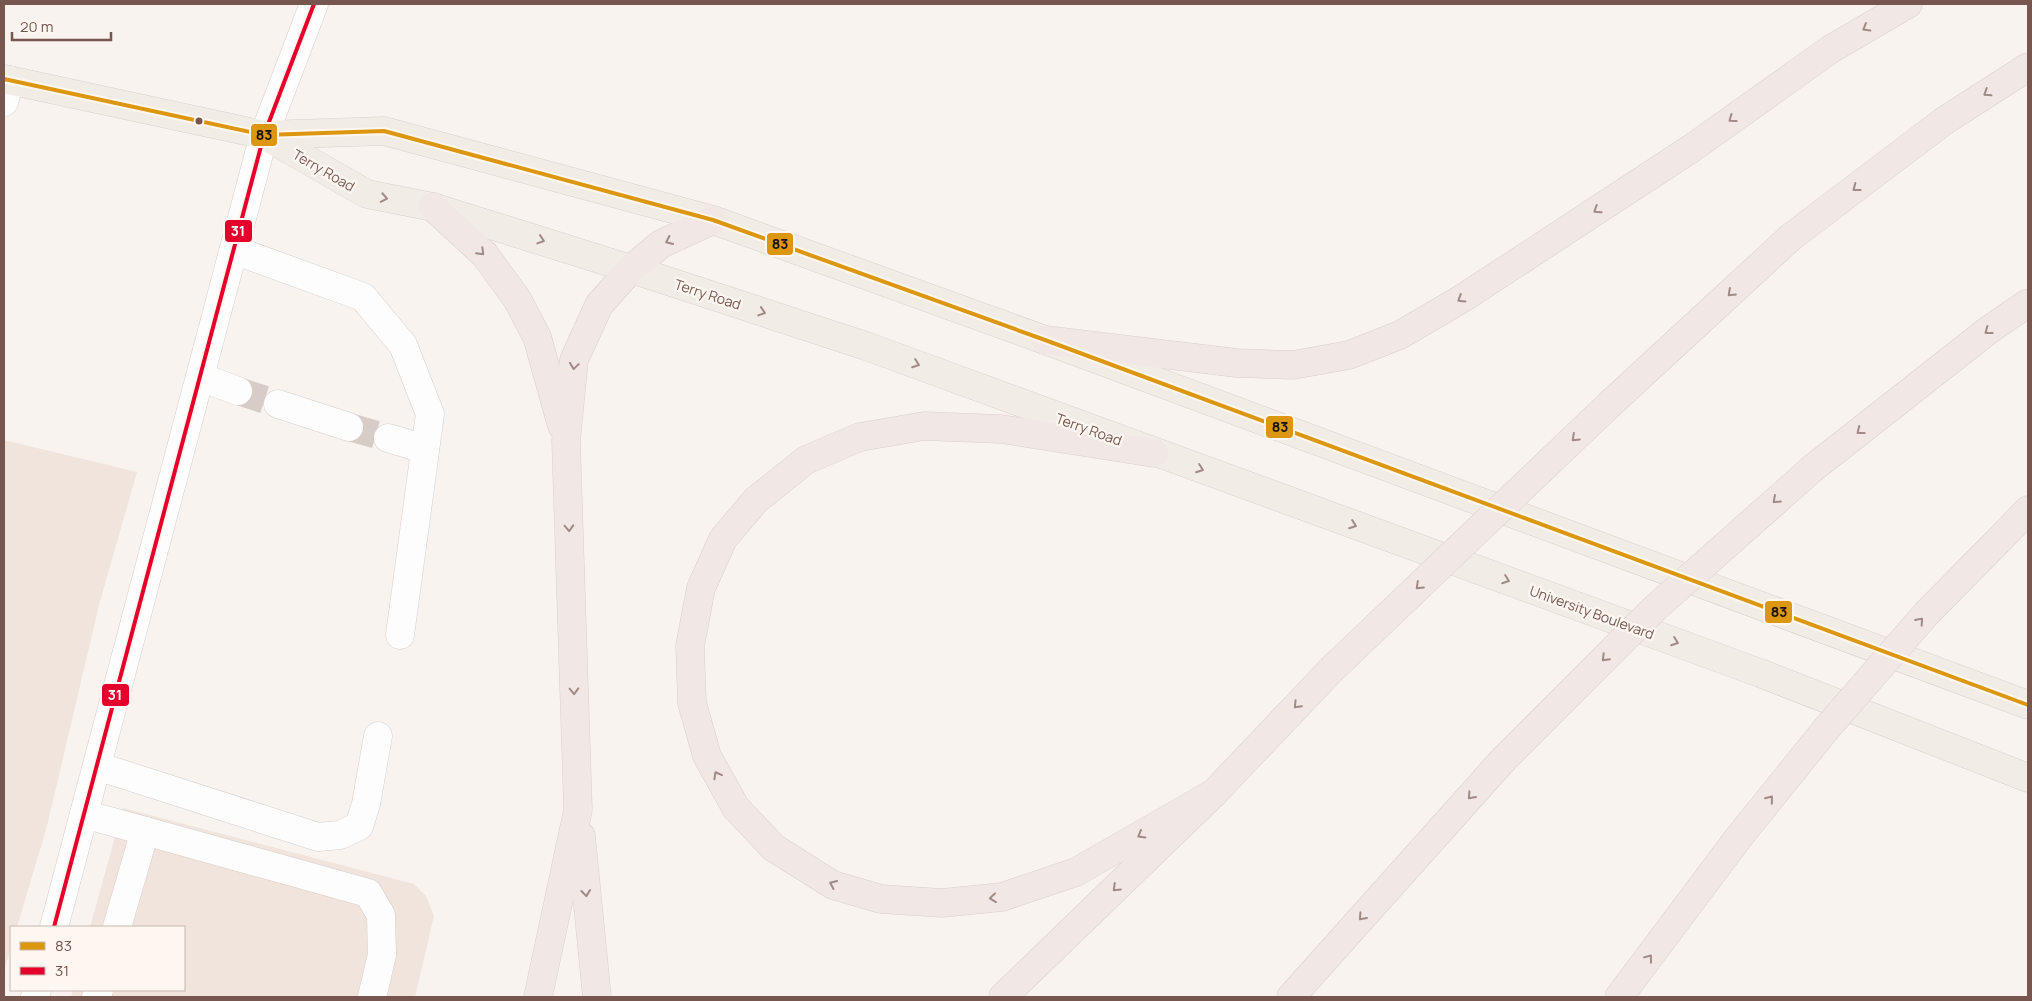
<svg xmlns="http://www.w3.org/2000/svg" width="2032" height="1001" viewBox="0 0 2032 1001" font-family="Manrope,sans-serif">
<rect width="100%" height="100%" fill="#f8f3ef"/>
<g fill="#f0e4dd">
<path d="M4,440L137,472L99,605L47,826L17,927H11V947L4,972Z"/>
<path d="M123,808L414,884L426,896L434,916L415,997H71L73,990H184V927H90Z"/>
</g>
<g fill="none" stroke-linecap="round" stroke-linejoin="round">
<g stroke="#d8ccc7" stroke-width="28" stroke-dasharray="28 14" stroke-linecap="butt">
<path d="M238,391L278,404"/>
<path d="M349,427L388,438"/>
</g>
<g stroke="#d7cecb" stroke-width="29">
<g id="minor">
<path d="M4,102L10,80"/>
<path d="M234,250L363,297L403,345L430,414L400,635"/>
<path d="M200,377L238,391"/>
<path d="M278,404L349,427"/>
<path d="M388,438L425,449"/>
<path d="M97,766L318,837L340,835L359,826L366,804L378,736"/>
<path d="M84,814L368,893L381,915L382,955L372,997"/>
<path d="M54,927L264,135L314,4"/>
<path d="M117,927L145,831"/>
<path d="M35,997L37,990"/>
<path d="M96,997L99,990"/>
</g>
</g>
<g stroke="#d9cfcc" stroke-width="29">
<g id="major">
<path d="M4,79L264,135L384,131L713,220L1045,340L2028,705"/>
<path d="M264,135L367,194L433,207L631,269L866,346L1760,673L2028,778"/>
</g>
</g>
<g stroke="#d9cfcc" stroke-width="29">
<g id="highway">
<path d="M433,207L485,255L517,299L537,337L562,426"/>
<path d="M1045,340L1237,363L1293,365L1349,355L1400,335L1463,298L1692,148L1831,49L1908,4"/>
<path d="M1610,404L1791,237L1944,121L2028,67"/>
<path d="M1154,453L1001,429L924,426L860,437L806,460L756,500L723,539L701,588L690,646L692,703L707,756L736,808L774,848L833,885L881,899L942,903L1002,897L1076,872L1214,793"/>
<path d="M1813,468L1990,329L2028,303"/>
<path d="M1998,541L2028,510"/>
<path d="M581,836L597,997"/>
<path d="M538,997L578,810L566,441L574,360L599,305L631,269L661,244L713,220"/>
<path d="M1003,997L1214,793L1331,670"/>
<path d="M1291,997L1503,760"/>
<path d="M1619,997L1739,837"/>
</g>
</g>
<use href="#minor" stroke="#fefdfd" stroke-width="28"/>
<use href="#major" stroke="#f2ece7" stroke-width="28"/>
<use href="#highway" stroke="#f1e8e6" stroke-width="28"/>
<g stroke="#d9cfcc" stroke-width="29" stroke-linecap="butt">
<g id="highway-bridge">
<path d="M1331,670L1610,404"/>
<path d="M1503,760L1654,609L1813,468"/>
<path d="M1739,837L1827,728L1926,614L1998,541"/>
</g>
</g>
<use href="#highway-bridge" stroke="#f1e8e6" stroke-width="28"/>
<g stroke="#fef7f1" stroke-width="8">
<path id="bus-1" d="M4,79L264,135L384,131L713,220L1045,340L2028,705"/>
</g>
<g stroke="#fef7f1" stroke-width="8">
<path id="bus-2" d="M54,927L264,135L314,4"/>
</g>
<use href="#bus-1" stroke="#dd9610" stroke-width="4"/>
<use href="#bus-2" stroke="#e4002b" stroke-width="4"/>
</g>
<defs><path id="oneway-chevron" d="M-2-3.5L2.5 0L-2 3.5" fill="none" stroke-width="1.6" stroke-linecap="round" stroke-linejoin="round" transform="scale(1.25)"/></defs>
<g stroke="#a18984">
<use href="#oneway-chevron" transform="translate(1866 28) rotate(150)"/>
<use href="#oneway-chevron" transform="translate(1987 93) rotate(147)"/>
<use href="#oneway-chevron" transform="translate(1732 119) rotate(144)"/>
<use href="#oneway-chevron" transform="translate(1856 188) rotate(143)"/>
<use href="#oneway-chevron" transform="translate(1597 210) rotate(147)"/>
<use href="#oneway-chevron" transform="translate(669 241) rotate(155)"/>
<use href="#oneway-chevron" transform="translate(481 252) rotate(45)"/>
<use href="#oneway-chevron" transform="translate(1731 293) rotate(137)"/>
<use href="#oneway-chevron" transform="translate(1461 299) rotate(148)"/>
<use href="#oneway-chevron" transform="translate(1988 331) rotate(143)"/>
<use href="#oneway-chevron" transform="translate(574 366) rotate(98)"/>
<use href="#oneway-chevron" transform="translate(1860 431) rotate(142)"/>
<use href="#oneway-chevron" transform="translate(1575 438) rotate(137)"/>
<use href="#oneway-chevron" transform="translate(1776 500) rotate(138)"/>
<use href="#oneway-chevron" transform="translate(569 528) rotate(88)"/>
<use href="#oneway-chevron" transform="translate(1419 586) rotate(137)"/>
<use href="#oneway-chevron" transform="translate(1920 621) rotate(-49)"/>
<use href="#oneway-chevron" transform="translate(1605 658) rotate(135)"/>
<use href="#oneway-chevron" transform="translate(574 691) rotate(88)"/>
<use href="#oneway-chevron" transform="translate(1297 705) rotate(134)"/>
<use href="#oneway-chevron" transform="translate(717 775) rotate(-119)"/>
<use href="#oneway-chevron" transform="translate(1471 796) rotate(132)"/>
<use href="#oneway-chevron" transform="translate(1770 799) rotate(-51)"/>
<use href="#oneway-chevron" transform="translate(1141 835) rotate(150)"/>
<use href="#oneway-chevron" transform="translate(833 884) rotate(-156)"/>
<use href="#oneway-chevron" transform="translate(1116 888) rotate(136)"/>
<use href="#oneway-chevron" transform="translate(586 893) rotate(84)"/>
<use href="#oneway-chevron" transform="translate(993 898) rotate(174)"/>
<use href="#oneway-chevron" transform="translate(1362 917) rotate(132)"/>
<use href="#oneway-chevron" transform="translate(1649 958) rotate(-53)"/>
</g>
<g stroke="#a18a84">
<use href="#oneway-chevron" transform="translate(384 198) rotate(11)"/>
<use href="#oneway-chevron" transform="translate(541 240) rotate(18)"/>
<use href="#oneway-chevron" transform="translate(762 312) rotate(18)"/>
<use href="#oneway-chevron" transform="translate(916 364) rotate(20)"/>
<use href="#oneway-chevron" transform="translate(1200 469) rotate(20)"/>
<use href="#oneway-chevron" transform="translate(1353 525) rotate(20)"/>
<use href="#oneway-chevron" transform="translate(1506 580) rotate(20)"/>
<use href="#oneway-chevron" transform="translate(1675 642) rotate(20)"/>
</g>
<circle fill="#76564f" stroke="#fef7f1" stroke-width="2" cx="199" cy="121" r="4.5"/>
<g text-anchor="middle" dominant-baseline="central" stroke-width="4.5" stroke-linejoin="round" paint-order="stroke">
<g font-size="14" fill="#76564f" stroke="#fef7f1">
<text transform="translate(324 170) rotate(30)">Terry Road</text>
<text transform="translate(708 294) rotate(18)">Terry Road</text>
<text transform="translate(1089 429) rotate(20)">Terry Road</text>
<text transform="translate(1592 612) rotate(20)">University Boulevard</text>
</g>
</g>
<g stroke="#fef7f1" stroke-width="2">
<rect x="250" y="123" width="28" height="24" rx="5" fill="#dd9610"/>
<rect x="224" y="219" width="29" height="24" rx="5" fill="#e4002b"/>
<rect x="766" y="232" width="28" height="24" rx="5" fill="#dd9610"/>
<rect x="1265" y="415" width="29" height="24" rx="5" fill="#dd9610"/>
<rect x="1764" y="600" width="29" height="24" rx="5" fill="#dd9610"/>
<rect x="101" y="683" width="29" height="24" rx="5" fill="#e4002b"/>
</g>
<g font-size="14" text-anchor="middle" font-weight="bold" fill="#fff">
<text x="238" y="236">31</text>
<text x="115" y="700">31</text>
</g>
<g font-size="14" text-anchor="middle" font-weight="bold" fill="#111">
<text x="264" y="140">83</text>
<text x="780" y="249">83</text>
<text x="1280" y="432">83</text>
<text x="1779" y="617">83</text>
</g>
<rect width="2032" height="1001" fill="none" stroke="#76564f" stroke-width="10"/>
<rect x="10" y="926" width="175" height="65" fill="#fef7f1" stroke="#c8b7b0"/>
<rect x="20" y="942" width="25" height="8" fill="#dd9610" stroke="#c8b7b0"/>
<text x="55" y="951" font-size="15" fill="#76564f">83</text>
<rect x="20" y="967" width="25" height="8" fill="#e4002b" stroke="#c8b7b0"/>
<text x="55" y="976" font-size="15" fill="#76564f">31</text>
<path d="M12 32v8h99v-8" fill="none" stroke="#76564f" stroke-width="2.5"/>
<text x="20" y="32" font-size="15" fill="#76564f" stroke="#fef7f1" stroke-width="4" paint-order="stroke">20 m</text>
</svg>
